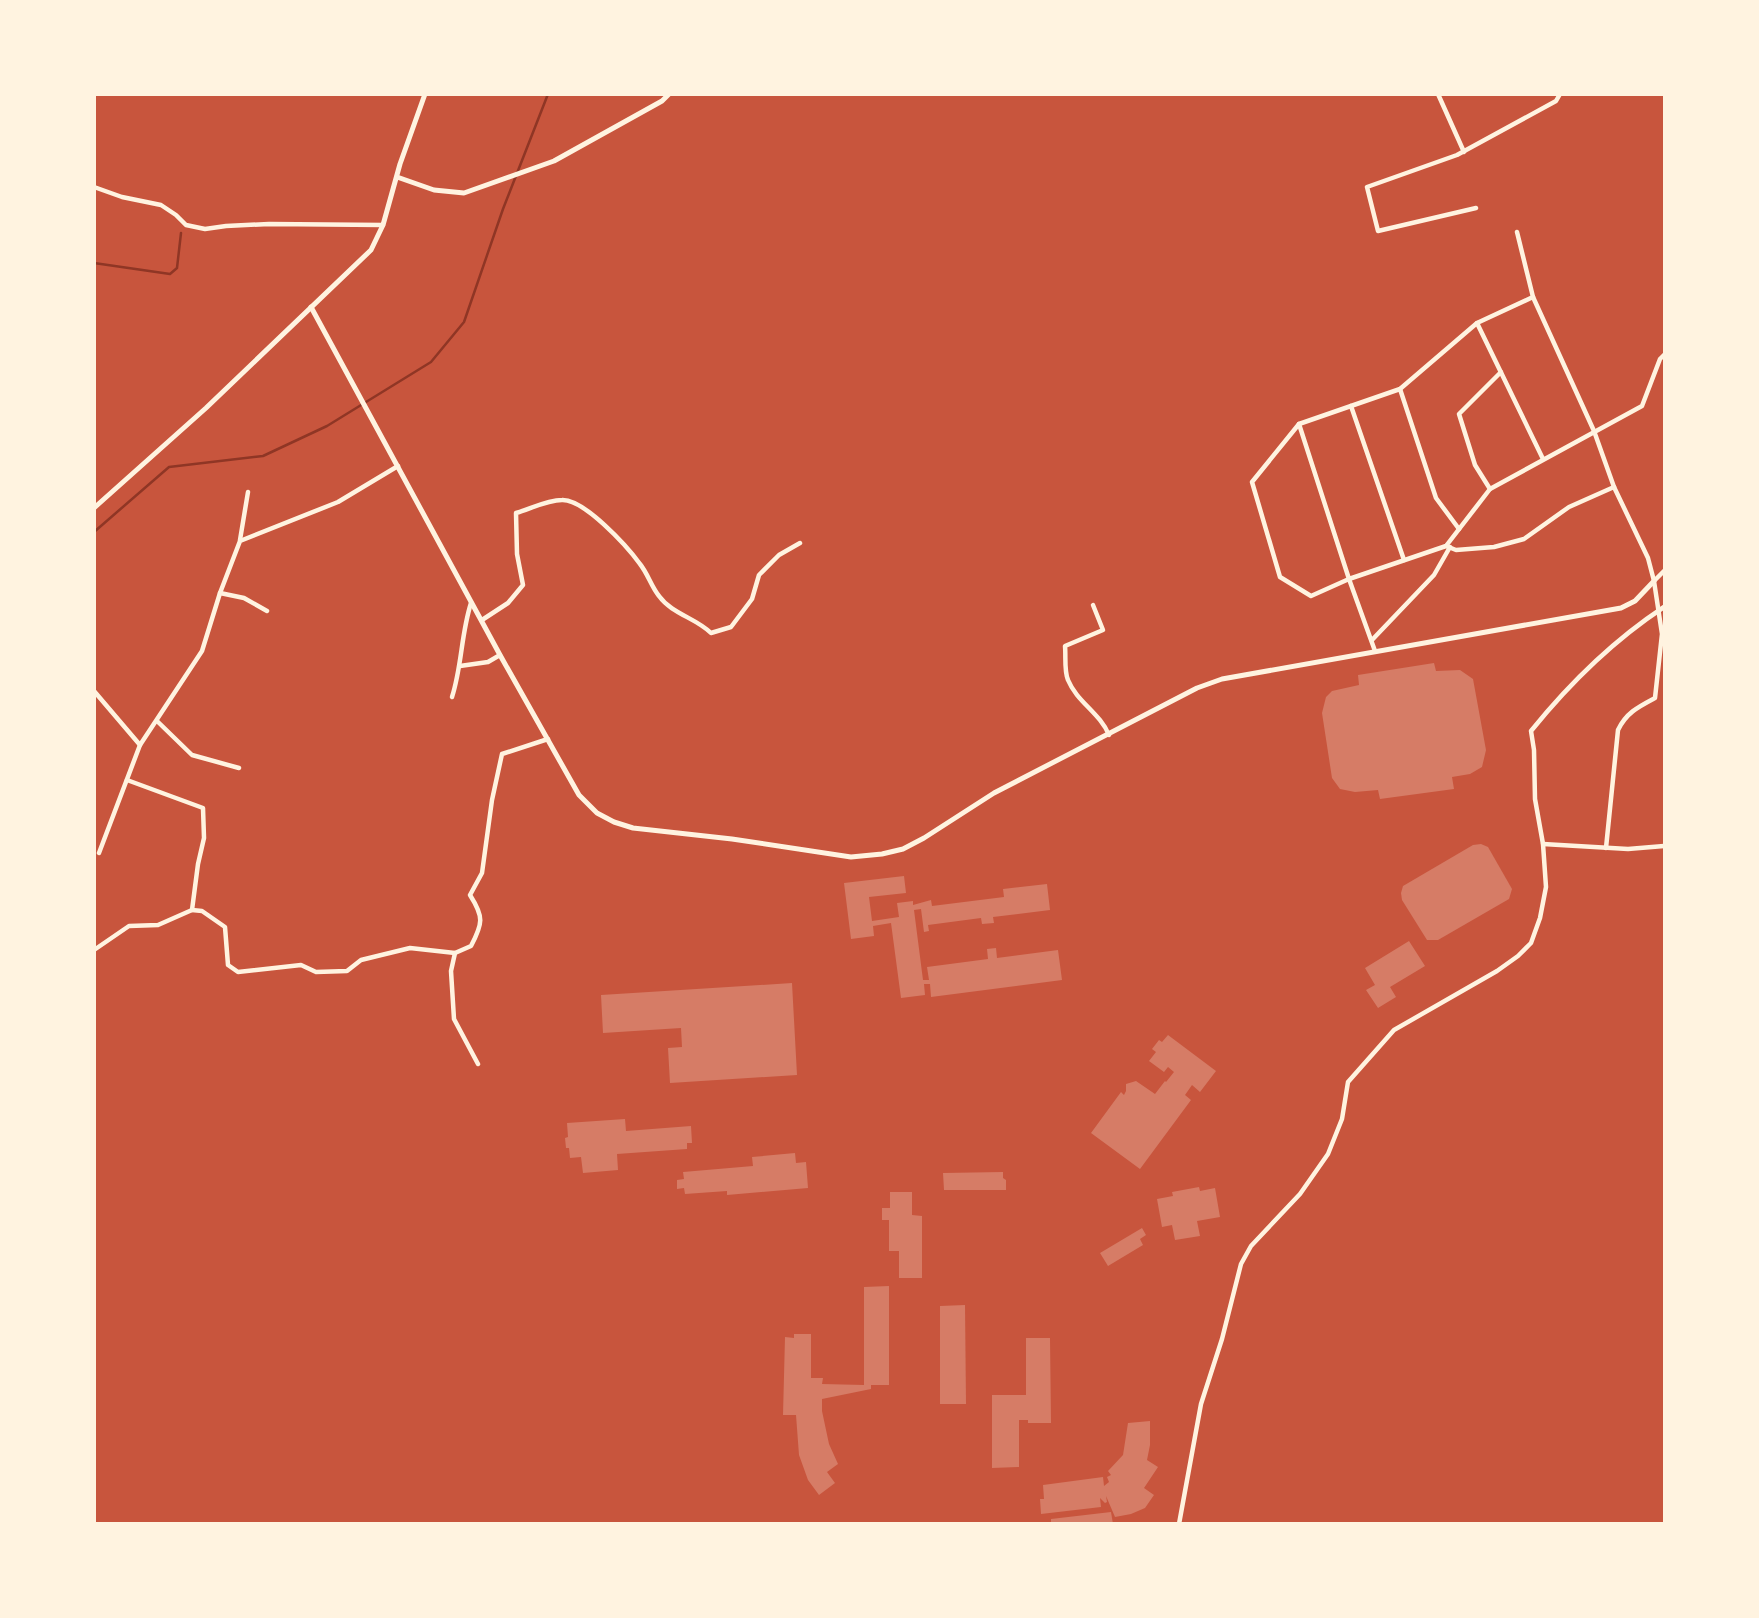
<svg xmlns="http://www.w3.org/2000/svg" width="1759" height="1618" viewBox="0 0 1759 1618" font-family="'Fira Sans',sans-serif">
<rect width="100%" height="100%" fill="#c8553d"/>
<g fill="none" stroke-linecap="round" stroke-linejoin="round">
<g stroke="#8f3625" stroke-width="2.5">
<path d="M94,263L170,274L177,268L181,233"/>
<path d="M94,532L169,467L263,456L327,426L431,362L464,322L503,209L548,94"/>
</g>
</g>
<g fill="#d67c66">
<path d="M1434,663L1436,671L1460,670L1473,679L1486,750L1482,767L1470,774L1452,777L1454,789L1380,799L1378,790L1355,792L1340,789L1332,778L1322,713L1326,697L1332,691L1359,685L1358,675Z"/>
<path d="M1481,844L1488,847L1512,889L1509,899L1438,940H1427L1402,900L1401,893L1403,886L1473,845Z"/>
<path d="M904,876L906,893L869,897L872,921L899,917L897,903L913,901V905L931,900L932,906L1004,897L1003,889L1047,884L1050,910L993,917L994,923L982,924L981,918L928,925L929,931L924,932L921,909L914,910L923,980H929L927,967L988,959L987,949L996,948L997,958L1058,950L1062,980L931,997L930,984H924L925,995L901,998L891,923L873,926L874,936L851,939L844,883Z"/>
<path d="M1409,941L1425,966L1390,987L1396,997L1378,1008L1366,990L1375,985L1365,968Z"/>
<path d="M792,983L797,1075L670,1083L668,1048L682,1047L681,1028L603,1033L601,995Z"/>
<path d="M1168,1035L1216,1071L1200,1092L1192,1085L1185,1095L1191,1100L1140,1169L1091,1133L1121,1092L1124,1095L1126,1091V1084L1136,1081L1155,1094L1165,1081L1166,1082L1174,1072L1168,1067L1164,1072L1149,1061L1156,1052L1152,1049L1159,1040L1162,1042Z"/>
<path d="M625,1119L626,1131L691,1126L692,1143H687V1149L617,1154L618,1170L583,1173L581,1157L570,1158L569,1148H566L565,1138L568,1137L567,1123Z"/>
<path d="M795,1153L796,1163L806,1162L808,1188L727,1195V1191L685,1194L684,1188L677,1189V1180L684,1179L683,1172L753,1166L752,1157Z"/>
<path d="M1003,1172V1178L1006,1180V1190H944L943,1173Z"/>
<path d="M1199,1187L1200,1191L1215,1188L1220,1217L1197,1221L1200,1236L1175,1240L1172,1225L1162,1227L1157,1199L1173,1196L1172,1192Z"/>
<path d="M890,1192H912V1215L922,1216V1278H899V1251H889V1220H882V1208H890Z"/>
<path d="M1142,1228L1146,1235L1140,1239L1143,1245L1108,1266L1100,1253Z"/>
<path d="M889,1286V1385H871V1389L822,1399V1411L829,1444L838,1464L827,1472L835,1483L819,1495L808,1480L799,1455L796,1415H783L785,1337L794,1338V1334H811V1378H823L822,1384L864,1385V1287Z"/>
<path d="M965,1305L966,1404H940V1306Z"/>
<path d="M1026,1338H1050L1051,1423H1028V1420H1019V1467L992,1468V1395H1026Z"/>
<path d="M1150,1421V1445L1147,1460L1158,1467L1144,1488L1154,1495L1145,1508L1131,1514L1115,1517L1106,1496L1107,1502L1105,1503L1100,1498L1101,1507L1041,1514L1040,1499H1044L1043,1485L1103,1477L1104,1486L1109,1482L1107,1477L1111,1475L1108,1471L1123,1455L1128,1423Z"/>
<path d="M1111,1512L1113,1524H1051V1519Z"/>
</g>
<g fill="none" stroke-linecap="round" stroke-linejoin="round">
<g stroke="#fff3e0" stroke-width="4.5">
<path d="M1438,94L1464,152"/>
<path d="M94,187L122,197L161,205L176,215L186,225L205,229L226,226L269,224L383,225"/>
<path d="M1476,208L1378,231L1367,187L1457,155L1556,101L1560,94"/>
<path d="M1517,232L1533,297L1594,431L1614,487L1648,558L1654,581L1662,634L1655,698C1638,707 1626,713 1618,730L1606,848"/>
<path d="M1533,297L1477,323L1400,389L1299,424L1252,482L1280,577L1311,596L1349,579L1446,546L1490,489L1642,406L1660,359L1664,355"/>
<path d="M1477,323L1543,459"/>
<path d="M1400,389L1436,498L1459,529"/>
<path d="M1351,406L1404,560"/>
<path d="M1299,424L1349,579L1375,651"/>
<path d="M1490,489L1475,465L1459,414L1501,372"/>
<path d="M240,540L248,492"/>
<path d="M1446,546L1456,550L1494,547L1524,539L1569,507L1614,487"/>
<path d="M1655,580L1664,571"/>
<path d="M220,593L244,598L267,611"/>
<path d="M1093,605L1103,630L1065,646C1066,656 1064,671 1068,680C1077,702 1100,713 1109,735"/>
<path d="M482,620L508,603L523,585L517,554L516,513C530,509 547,500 562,500C584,499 627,546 640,564C648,574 651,586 659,596C672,614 696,618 711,633L731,627L752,599L759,575L779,555L800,543"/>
<path d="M1372,640L1434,575L1450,547"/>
<path d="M460,666L488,662L500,655"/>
<path d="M94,691L140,745"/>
<path d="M452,697C462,666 461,634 471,603"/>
<path d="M157,721L192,755L239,768"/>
<path d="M127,780L203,808L204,838L198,864L192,910L202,911L225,927L228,965L238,972L301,965L316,972L347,971L361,960L410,948L455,953"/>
<path d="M1543,844L1628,849L1664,846"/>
<path d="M99,853L140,745L202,651L220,593L240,541L338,502L398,466"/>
<path d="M94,950L129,926L158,925L192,910"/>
<path d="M478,1064L454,1019L451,971L455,953L471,946C483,923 484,917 470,895L482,873L492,800L502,754L548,739"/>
<path d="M1179,1524L1201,1404L1222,1339L1241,1264L1251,1246L1300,1194L1328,1154L1342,1119L1348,1082L1394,1030L1497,971L1518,956L1531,943L1540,918L1546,887L1543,844L1535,799L1534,750L1531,731C1569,684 1614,640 1664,607"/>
</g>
<g stroke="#fff3e0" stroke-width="5">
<path d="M397,177L434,190L464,193L554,161L662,101L669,94"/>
<path d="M311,307L500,655L579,795L597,813L614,822L633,828L732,839L851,857L882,854L903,849L924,838L994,793L1197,688L1222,679L1621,608L1635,601L1654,581"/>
<path d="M94,508L206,408L371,250L383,225L400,164L425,94"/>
</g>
</g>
<rect width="1759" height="1618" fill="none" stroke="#fff3e0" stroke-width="192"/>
</svg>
